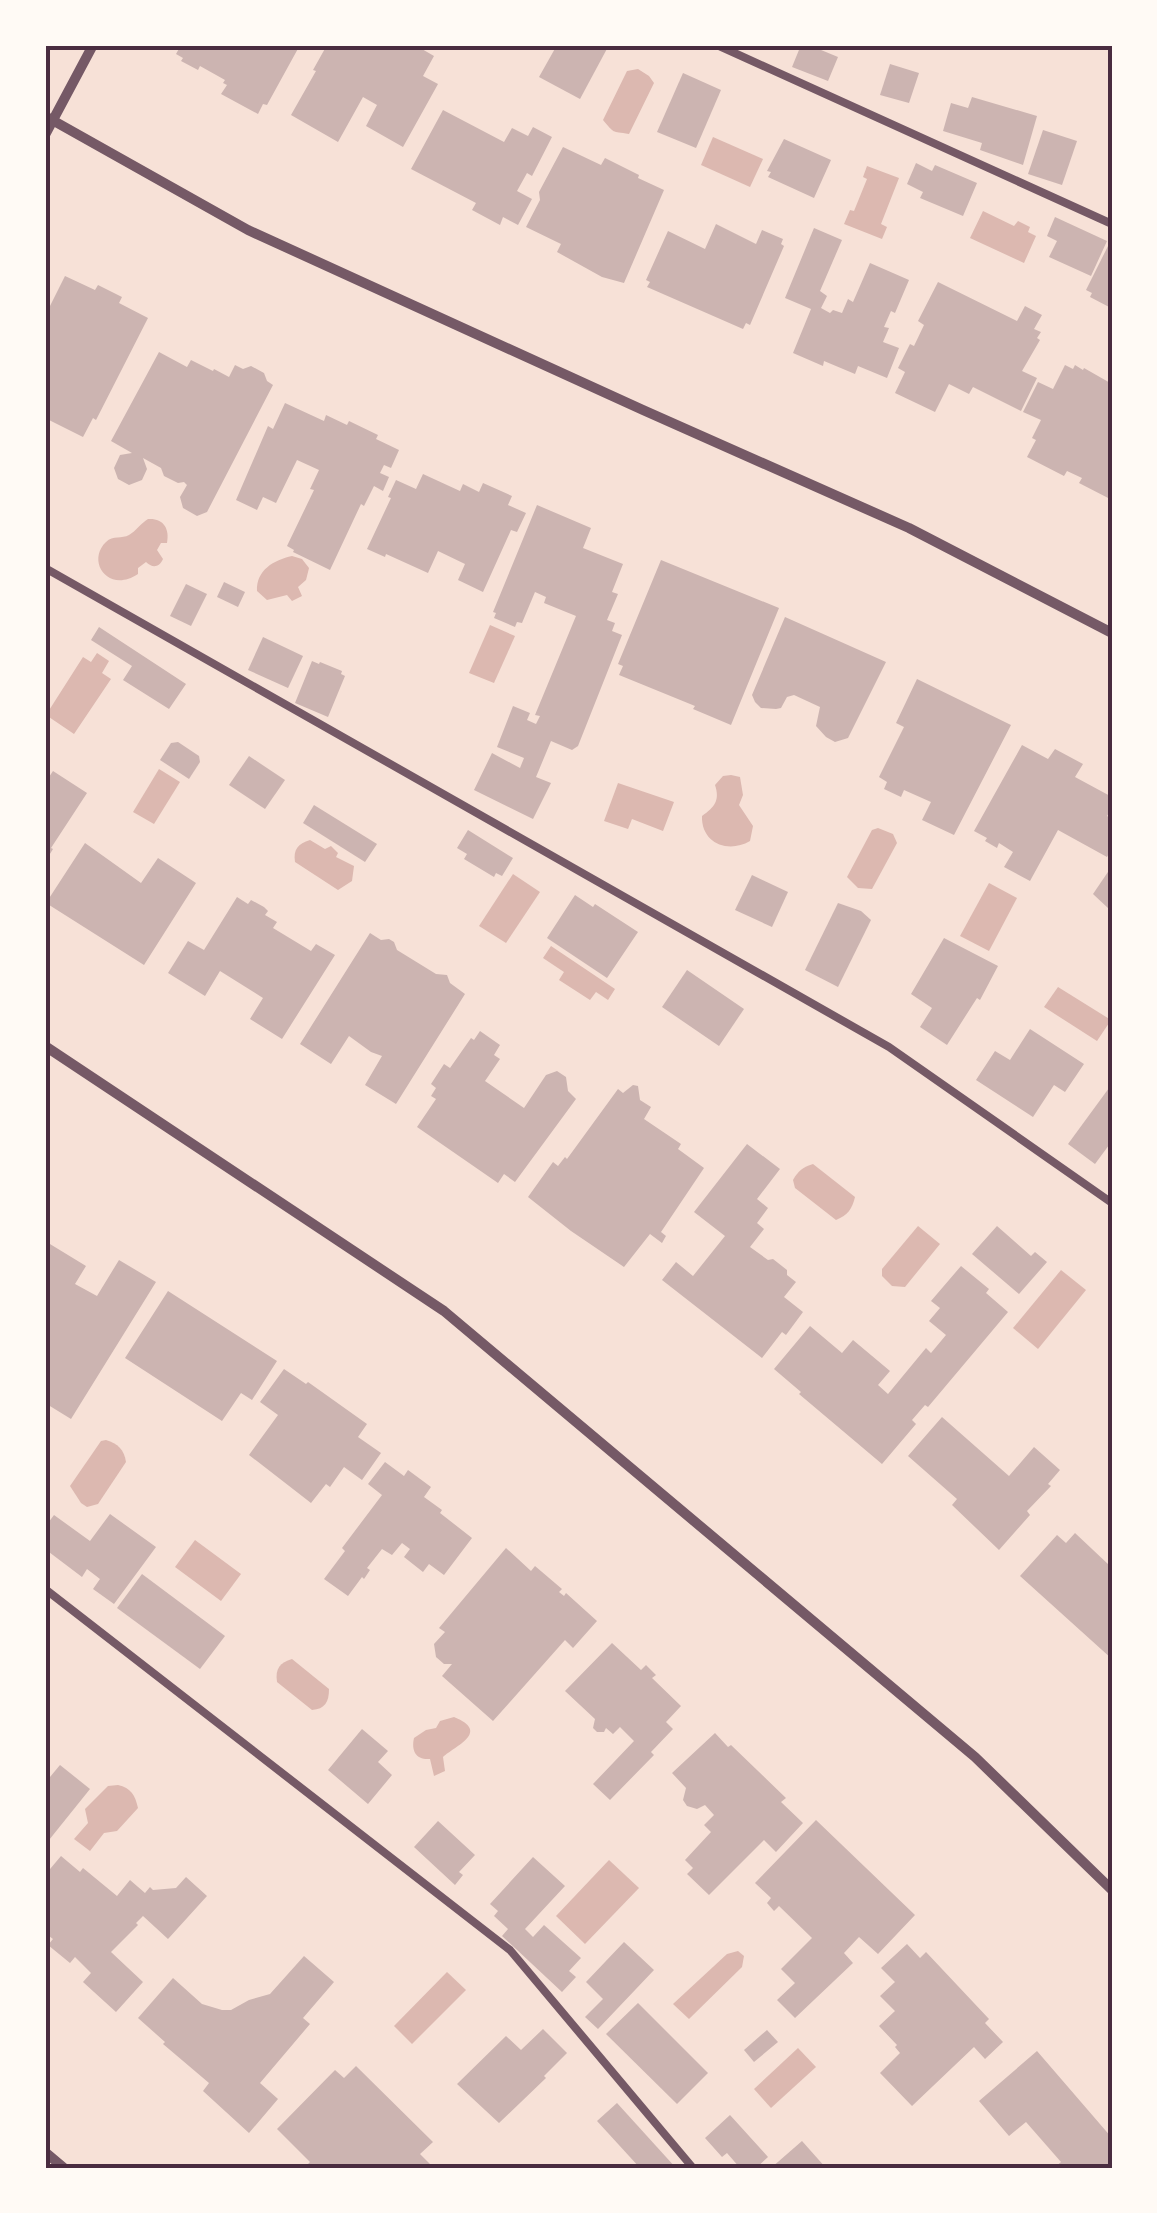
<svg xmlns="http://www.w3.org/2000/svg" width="1157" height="2213" viewBox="0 0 1157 2213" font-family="Jost,sans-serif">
<rect width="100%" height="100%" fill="#f7e1d7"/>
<g fill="#dcb8b0">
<path d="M638,69L649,76L654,83L629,134C611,131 615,134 603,120L627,71Z"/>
<path d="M713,137L763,159L750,187L701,165Z"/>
<path d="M867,166L899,178L881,224L887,227L882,239L844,224L850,210L854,211L867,179L863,177Z"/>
<path d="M983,211L1014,226L1018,221L1030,227L1028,232L1036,236L1024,263L970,238Z"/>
<path d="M148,519C163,518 170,528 167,543H161L157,550L163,559C159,568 152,568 146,562L138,568V574C108,594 86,561 106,542C113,535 122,539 129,535C136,531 141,523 148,519Z"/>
<path d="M292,556L302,559L309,568L306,580L298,587L302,596L292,601L287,595L267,600L257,591C256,570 274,560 292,556Z"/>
<path d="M490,625L515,636L494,683L469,673Z"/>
<path d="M97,653L109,661L102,673L111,679L74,734L46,715L83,657L91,662Z"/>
<path d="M159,769L180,782L154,824L133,812Z"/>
<path d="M731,775L740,777L743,795L739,805L753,826L750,841C728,854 701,843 702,816C715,807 720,800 715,785L723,776Z"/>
<path d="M618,783L674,802L663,831L632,819L628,829L604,821Z"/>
<path d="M878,828L893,834L897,843L872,889L858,888L847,877L872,830Z"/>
<path d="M310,840L325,849L331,846L338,853L336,857L354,866L352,881L338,890L295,862C293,849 298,844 310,840Z"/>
<path d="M513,874L540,892L506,943L479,926Z"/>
<path d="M989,883L1017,898L989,951L960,936Z"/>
<path d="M551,946L615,989L608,1000L596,992L590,1000L559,980L564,972L543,958Z"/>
<path d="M1058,987L1111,1020L1097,1041L1044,1007Z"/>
<path d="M813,1164L855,1197C852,1209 848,1215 836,1220L795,1188L793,1180C798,1171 803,1167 813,1164Z"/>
<path d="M918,1226L940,1244L905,1287L892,1286L882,1276V1269Z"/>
<path d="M1061,1270L1086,1290L1038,1349L1013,1328Z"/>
<path d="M106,1440C118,1444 124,1449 126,1462L98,1504L87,1507L81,1503L70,1486L101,1441Z"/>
<path d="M195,1540L241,1574L221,1601L175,1567Z"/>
<path d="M292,1659L329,1689C329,1702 325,1709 312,1710L277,1682C275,1668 280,1663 292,1659Z"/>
<path d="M454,1717C491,1732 455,1746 443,1757L445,1771L434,1776L430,1759C416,1760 411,1751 414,1738L426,1730L436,1728L440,1721Z"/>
<path d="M118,1785C131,1788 135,1795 138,1808L117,1831L104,1833L90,1851L74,1839L88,1823L85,1809L108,1786Z"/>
<path d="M609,1860L639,1888L585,1944L556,1916Z"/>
<path d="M738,1951L744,1956L742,1967L689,2019L673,2004L727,1954Z"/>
<path d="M447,1972L466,1990L412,2044L394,2026Z"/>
<path d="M798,2048L816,2067L771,2108L754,2089Z"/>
</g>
<g fill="#ccb4b1">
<path d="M181,45H300L267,105L263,104L258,114L221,94L227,85L223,83L225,80L200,66L198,70L181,61L183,58L176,54Z"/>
<path d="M327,45H415L434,56L423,76L438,84L403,147L366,126L377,105L363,97L338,142L291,115L316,71L313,70Z"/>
<path d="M557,45H609L580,99L539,77Z"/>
<path d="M801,45H809L838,57L828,81L792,67Z"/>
<path d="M890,64L919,73L909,103L880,95Z"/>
<path d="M683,73L721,90L696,148L657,132Z"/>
<path d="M972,97L1037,116L1023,165L980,150L982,143L943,131L951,103L968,108Z"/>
<path d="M443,110L504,142L512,128L528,136L533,127L552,137L532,176L527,173L517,191L532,199L518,225L503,217L500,225L472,210L476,203L411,169Z"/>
<path d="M1043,130L1077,141L1062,185L1028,174Z"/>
<path d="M784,139L831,160L814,198L768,177L771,172L767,171Z"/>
<path d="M563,147L601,165L605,158L639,175L638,178L664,190L624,283L602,277L557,252L561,244L526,227L540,200L539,192Z"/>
<path d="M916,163L932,171L935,165L977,183L963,216L920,198L923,192L907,184Z"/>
<path d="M1055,217L1107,241L1091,276L1049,257L1057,241L1047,236Z"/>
<path d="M716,224L756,244L762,230L783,239L781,244L784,246L750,325L746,323L743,329L647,287L650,282L646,280L668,231L705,249Z"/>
<path d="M814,228L842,240L820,291L827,296L821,308L830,313L833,310L842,313L848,299L853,302L870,263L909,280L895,313L891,311L884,327L889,328L883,342L899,348L887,378L858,366L855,374L824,361L823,366L793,353L811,309L785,298Z"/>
<path d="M1109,244L1112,246L1111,308L1090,297L1092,293L1086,290Z"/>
<path d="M65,276L95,290L98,285L122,297L119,303L148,318L96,420L93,418L83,437L45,418V316Z"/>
<path d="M938,282L1017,321L1025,306L1042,315L1034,329L1041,332L1037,338L1040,340L1022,371L1037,378L1021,411L973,387L969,394L949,384L935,412L895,393L905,372L898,368L910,344L914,346L924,325L918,321Z"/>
<path d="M159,352L187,367L191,360L213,371L214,369L229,377L235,365L243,369L251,366L264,373L267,381L273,385L207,512L197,516L183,508L180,497L187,485L184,482L178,483L164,476L161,468L143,458L147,469L142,480L129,485L118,479L114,468L120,455L132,453L111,441Z"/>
<path d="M1065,365L1073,369L1075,365L1083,370L1084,368L1112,384V500L1079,483L1082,478L1067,471L1064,476L1027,457L1036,440L1032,438L1041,420L1023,412L1038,382L1053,389Z"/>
<path d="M285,403L324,421L326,415L347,425L349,421L378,435L376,439L399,450L391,468L384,465L380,473L389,477L383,491L374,486L364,506L361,504L330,570L293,552L294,550L287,546L314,490L310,489L319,470L297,460L276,503L263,497L257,510L236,500L268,426L273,429Z"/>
<path d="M423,474L460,491L463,484L479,492L483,483L512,496L508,505L526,513L517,532L511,530L483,592L458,580L465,564L438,551L428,573L386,554L385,557L367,549L391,498L388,497L396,480L416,489Z"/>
<path d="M537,505L591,528L583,548L623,564L612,592L618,594L607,620L615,623L612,631L622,635L578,746L572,750L551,741L536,777L551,783L533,819L474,790L492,753L520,768L524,758L497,747L513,706L530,713L527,720L536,724L540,716L535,715L576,616L544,603L546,597L535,592L522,623L517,622L515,627L494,618L496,613L493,612Z"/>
<path d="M661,560L779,608L731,725L693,709L695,706L619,675L623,666L618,664Z"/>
<path d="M224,582L245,592L238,607L217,597Z"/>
<path d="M186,584L207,594L191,626L170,616Z"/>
<path d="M785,617L886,662L848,738L835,742L826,737L816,726L820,707L794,695L787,697L781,708L776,709L761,708L755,702L752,695Z"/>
<path d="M99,627L186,684L169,709L123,680L132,666L91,640Z"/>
<path d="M263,637L303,656L288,688L248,670Z"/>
<path d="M312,661L319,664L320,662L342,671L341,674L345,676L328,717L295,703Z"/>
<path d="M917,679L1011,725L954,835L922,820L931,802L904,790L901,797L884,789L887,782L879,777L904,727L896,723Z"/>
<path d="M178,742L199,756L200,762L189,779L160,760L171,743Z"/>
<path d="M1022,745L1048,759L1055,749L1083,764L1075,777L1112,797V808L1107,816L1112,819V848L1107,857L1058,830L1030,881L1004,867L1013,852L999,843L997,848L985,841L987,838L974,831Z"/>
<path d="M249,756L285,780L265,809L229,785Z"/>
<path d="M53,771L87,793L51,848L53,849L45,862V783Z"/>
<path d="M314,805L377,844L365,862L303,823Z"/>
<path d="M468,830L513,858L502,876L496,873L494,877L464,859L467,854L457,848Z"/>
<path d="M85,843L141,883L158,858L196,883L144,965L46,903Z"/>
<path d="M1112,866V908L1109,909L1093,894Z"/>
<path d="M752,875L788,892L772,927L735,910Z"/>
<path d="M575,895L593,907L595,904L638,932L607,978L547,938Z"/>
<path d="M237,897L248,904L251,900L264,907L268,911L265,915L277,922L273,928L311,951L316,944L335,955L282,1039L250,1019L263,998L220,971L205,996L168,973L188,941L204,950Z"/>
<path d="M838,903L861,911L871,920L838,987L805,970Z"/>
<path d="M370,933L381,940L389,939L394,942L397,950L436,974L447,975L450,983L465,994L396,1104L365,1085L382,1056L371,1052L349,1036L331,1064L300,1044Z"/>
<path d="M944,938L998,966L980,1000L977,998L947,1045L920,1027L932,1008L911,994Z"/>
<path d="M687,970L744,1009L719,1046L662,1007Z"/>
<path d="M1030,1029L1084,1064L1065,1092L1054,1085L1033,1117L976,1080L995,1051L1010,1060Z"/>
<path d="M480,1031L500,1045L494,1055L500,1059L485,1081L524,1108L546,1075L557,1071L566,1077L568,1091L576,1099L515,1182L504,1174L498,1183L417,1127L436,1099L431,1096L436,1088L431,1084L444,1064L450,1068L471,1038L474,1040Z"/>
<path d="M633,1085L638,1086L640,1100L651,1107L644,1119L681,1144L678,1149L704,1168L661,1232L666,1236L662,1243L650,1234L624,1267L571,1231L528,1197L553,1162L558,1166L565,1157L567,1159L618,1089L623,1093Z"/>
<path d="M1109,1088L1112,1090V1141L1095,1164L1068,1144Z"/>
<path d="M747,1144L780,1169L757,1199L768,1208L757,1223L764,1229L750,1247L768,1260L773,1259L787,1270V1275L796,1282L784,1297L803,1312L786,1335L782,1332L762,1358L662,1280L676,1262L693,1276L725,1236L694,1212Z"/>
<path d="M997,1226L1031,1256L1035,1252L1047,1262L1019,1294L972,1254Z"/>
<path d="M45,1241L86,1266L75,1284L97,1296L119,1260L156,1282L71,1419L45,1403Z"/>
<path d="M961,1266L989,1289L986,1293L1008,1312L928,1407L925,1405L912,1420L916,1424L882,1464L799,1394L801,1392L774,1369L810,1326L842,1353L853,1340L890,1371L878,1385L888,1394L926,1348L931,1353L946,1335L929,1321L940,1308L931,1301Z"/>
<path d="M168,1291L277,1361L252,1400L241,1393L222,1421L125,1358Z"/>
<path d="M284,1369L306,1384L308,1382L367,1424L358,1437L381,1453L362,1480L344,1467L330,1487L326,1484L311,1503L249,1455L278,1415L260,1402Z"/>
<path d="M942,1417L1009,1476L1034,1447L1060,1470L1048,1484L1051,1486L1027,1511L1030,1515L999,1550L952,1505L957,1499L908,1456Z"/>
<path d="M385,1462L404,1476L408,1470L431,1487L424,1497L442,1510L440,1513L472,1538L444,1575L429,1564L423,1572L404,1557L410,1549L402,1543L392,1555L382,1549L367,1568L370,1570L364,1579L362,1577L348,1596L324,1579L345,1551L342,1548L382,1495L368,1484Z"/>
<path d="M110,1514L156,1547L114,1604L93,1589L100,1579L87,1569L82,1577L45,1549V1527L54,1515L90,1541Z"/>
<path d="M1075,1533L1109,1565L1112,1562V1659L1020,1576L1057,1535L1066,1543Z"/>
<path d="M506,1548L531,1571L535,1566L562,1589L559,1592L564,1596L566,1593L597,1621L573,1648L565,1640L493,1721L442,1676L452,1664H444L436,1657L434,1644L445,1632L439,1628Z"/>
<path d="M142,1574L225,1636L200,1669L117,1608Z"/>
<path d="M612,1643L641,1670L646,1665L656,1675L652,1678L681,1706L666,1722L673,1729L651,1752L654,1755L610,1800L593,1784L634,1741L620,1727L613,1734L606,1728L604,1732H597L593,1728L595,1719L565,1691Z"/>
<path d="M362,1729L388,1751L378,1762L392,1775L368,1804L328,1770Z"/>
<path d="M715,1733L728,1747L731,1745L786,1798L781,1802L803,1823L776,1852L764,1840L709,1895L687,1874L693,1868L685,1860L711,1832L704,1825L714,1815L705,1805L697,1809L687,1806L683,1800L686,1788L672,1773Z"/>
<path d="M60,1765L90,1789L45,1845V1783Z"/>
<path d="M816,1820L915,1915L878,1954L859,1937L844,1953L853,1963L795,2018L777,2000L795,1983L781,1969L812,1938L779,1906L774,1911L767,1903L771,1898L755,1883Z"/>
<path d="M438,1821L475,1855L459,1872L463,1875L455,1885L414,1847Z"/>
<path d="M61,1856L80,1872L83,1868L117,1896L130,1880L145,1893L150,1887L153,1890L176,1888L186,1877L207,1896L168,1939L143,1916L136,1923L138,1925L111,1952L143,1982L116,2012L83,1982L91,1973L75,1957L70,1963L48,1945L53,1939L45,1933V1875Z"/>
<path d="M533,1857L565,1886L525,1929L533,1937L544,1925L581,1958L569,1971L576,1977L562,1992L502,1936L508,1929L494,1916L498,1911L490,1904Z"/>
<path d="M624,1942L654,1970L598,2029L585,2017L603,1999L586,1982Z"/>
<path d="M907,1944L920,1958L926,1952L989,2019L985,2023L1003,2042L985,2059L974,2047L912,2106L880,2073L900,2053L895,2047L897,2045L879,2026L895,2011L880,1996L895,1982L881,1968Z"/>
<path d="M304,1956L334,1982L303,2018L310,2024L260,2083L278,2099L249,2133L203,2091L209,2083L163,2044L165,2042L138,2018L173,1978L202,2004L222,2010H231L249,2000L270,1994Z"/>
<path d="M638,2003L708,2073L677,2104L606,2034Z"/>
<path d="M543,2029L567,2053L544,2076L546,2078L499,2123L457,2084L506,2036L521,2050Z"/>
<path d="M767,2030L778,2042L754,2062L744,2050Z"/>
<path d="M1037,2051L1112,2138V2168H1054L1061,2162L1026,2122L1009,2136L979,2101Z"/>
<path d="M356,2066L433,2142L420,2154L434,2168H304L310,2162L277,2129L335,2070L344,2078Z"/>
<path d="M617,2103L676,2168H640L597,2121Z"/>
<path d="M730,2115L768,2157L756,2168H740L727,2153L722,2157L705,2138Z"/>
<path d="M802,2141L826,2168H771Z"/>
</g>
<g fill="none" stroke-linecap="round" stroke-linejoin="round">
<g stroke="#755966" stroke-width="8">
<path d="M717,45L1112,224"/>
<path d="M45,568L889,1047L1112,1203"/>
<path d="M45,1589L510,1950L693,2168"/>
</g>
<g stroke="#755966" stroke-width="10">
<path d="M45,116L248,230L643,410L909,528L1112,633"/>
<path d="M45,135L93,45"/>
<path d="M45,1046L444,1311L975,1757L1112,1890"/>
<path d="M45,2152L64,2168"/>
</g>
</g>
<rect width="1157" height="2213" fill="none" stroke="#fffaf5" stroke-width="95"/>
<rect x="48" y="48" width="1062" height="2118" fill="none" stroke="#4a2c40" stroke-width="4"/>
</svg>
